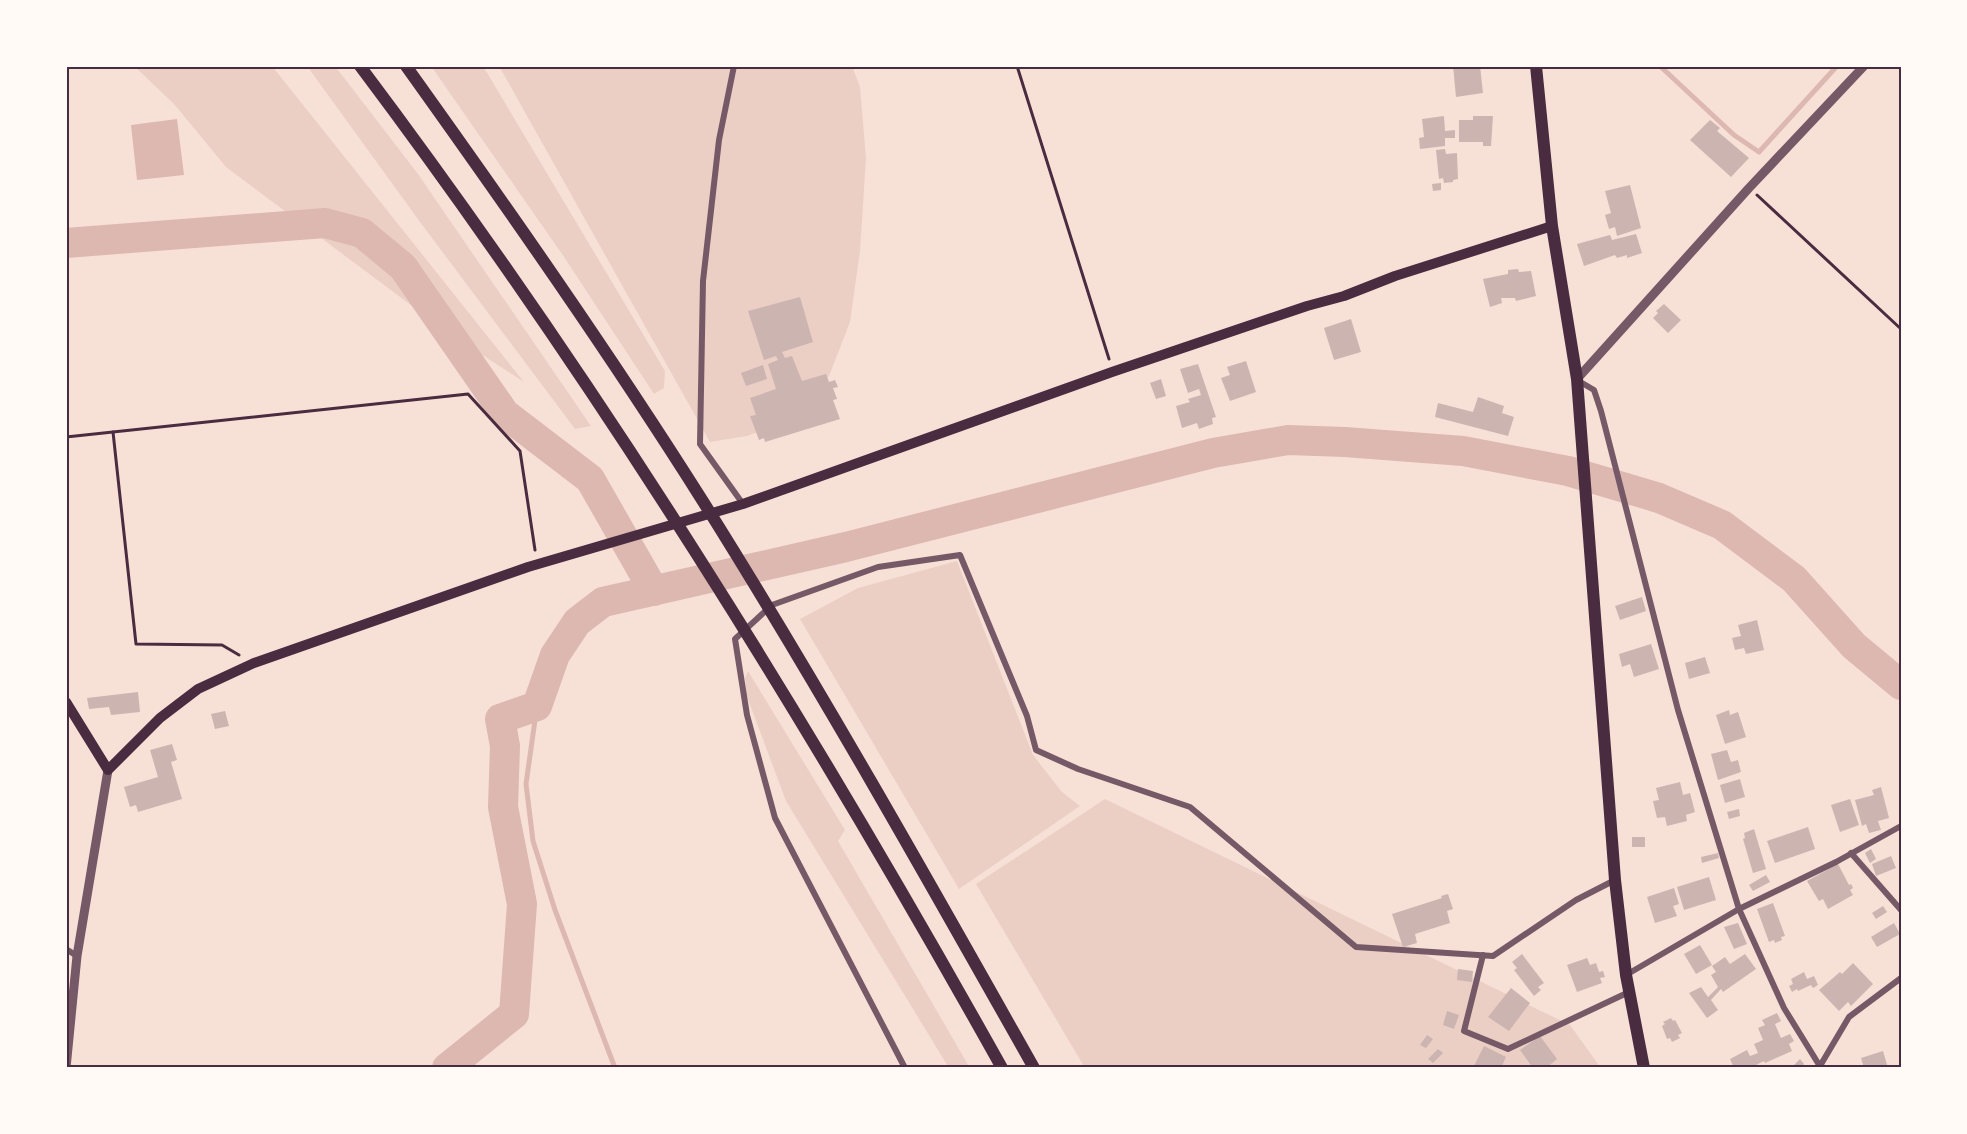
<svg xmlns="http://www.w3.org/2000/svg" width="1967" height="1134" viewBox="0 0 1967 1134" font-family="'Varela Round',sans-serif">
<rect width="100%" height="100%" fill="#f7e1d7"/>
<g fill="#ebcfc5">
<path d="M134,66H272L524,382L447,332L226,167L174,104Z"/>
<path d="M307,66H335L418,174L591,426L575,429L420,222Z"/>
<path d="M431,66H483L665,371L664,388L654,394L564,257Z"/>
<path d="M499,66H852L860,87L866,158L860,251L850,322L829,376L794,418L747,436L710,442Z"/>
<path d="M957,561L1033,755L1062,792L1080,806L959,889L800,619L858,588Z"/>
<path d="M748,671L845,830L838,841L970,1068H949L786,801L746,694L745,678Z"/>
<path d="M1105,799L1570,1025L1601,1068H1085L976,884Z"/>
</g>
<path fill="#dcb8b0" d="M177,119L184,175L137,180L131,125Z"/>
<g fill="none" stroke-linecap="round" stroke-linejoin="round">
<g stroke="#dcb8b0" stroke-width="5">
<path d="M1660,66L1734,135L1759,152L1837,66"/>
<path d="M537,706L526,784L533,841L555,910L615,1068"/>
</g>
<g stroke="#dcb8b0" stroke-width="30">
<path d="M66,243L325,223L362,233L403,267L505,414L590,479L654,591"/>
<path d="M447,1068L514,1014L522,904L503,807L505,746L500,719L537,706L555,655L577,622L603,602L846,547L1213,453L1288,440L1345,442L1463,451L1568,471L1659,498L1722,525L1794,579L1854,646L1901,685"/>
</g>
</g>
<g fill="#ccb4b1">
<path d="M1453,66H1480L1483,93L1456,97Z"/>
<path d="M1444,116L1445,131L1455,130V138H1445V146L1420,149L1419,138L1424,137L1422,119Z"/>
<path d="M1473,116H1493L1491,146H1483V142H1459V120H1473Z"/>
<path d="M1710,120L1720,128L1717,131L1749,158L1731,177L1690,140Z"/>
<path d="M1445,149L1446,154L1457,153L1458,179L1453,180V182L1444,183L1443,178L1439,179L1436,150Z"/>
<path d="M1441,183V190L1433,191L1432,184Z"/>
<path d="M1630,185L1641,228L1617,236L1615,227L1609,229L1605,215L1611,213L1605,191Z"/>
<path d="M1636,234L1642,253L1627,258V255L1617,258L1615,255L1584,266L1577,244L1610,235L1612,240Z"/>
<path d="M1518,269L1519,272L1531,271L1536,296L1516,301L1515,298H1501L1502,303L1490,307L1483,279L1508,274V270Z"/>
<path d="M800,297L813,342L782,352L785,358L792,356L802,381L826,374L829,382L835,380L838,387L833,388L837,399L833,400L840,419L765,442L764,438L759,440L750,416L756,415L750,398L776,389L768,364L778,360L776,356L764,360L748,311Z"/>
<path d="M1664,304L1681,320L1668,333L1653,318L1658,313L1656,311Z"/>
<path d="M1351,319L1361,352L1334,360L1324,328Z"/>
<path d="M1246,361L1256,392L1230,401L1221,378L1230,375L1227,367Z"/>
<path d="M1198,364L1216,417L1212,418L1213,424L1199,429L1197,423L1182,428L1176,406L1190,402L1188,399L1201,395L1199,389L1188,393L1180,369Z"/>
<path d="M763,365L767,379L746,386L741,373Z"/>
<path d="M1161,379L1166,396L1156,399L1150,383Z"/>
<path d="M1478,397L1504,406L1502,413L1514,417L1508,436L1435,417L1438,403L1473,412Z"/>
<path d="M1642,597L1646,611L1620,620L1615,606Z"/>
<path d="M1757,620L1764,650L1746,654L1744,648L1735,650L1732,638L1741,636L1738,625Z"/>
<path d="M1651,644L1659,669L1634,677L1630,664L1622,667L1619,654Z"/>
<path d="M1705,657L1710,673L1689,679L1685,663Z"/>
<path d="M138,692L140,712L111,715L109,707L89,709L87,698Z"/>
<path d="M1729,710L1730,715L1738,712L1746,737L1725,744L1716,715Z"/>
<path d="M225,711L229,726L215,729L211,714Z"/>
<path d="M172,744L177,760L171,762L182,799L138,812L136,805L130,807L124,787L158,777L150,750Z"/>
<path d="M1727,750L1731,762L1738,760L1741,772L1718,780L1711,754Z"/>
<path d="M1740,779L1745,797L1725,803L1720,785Z"/>
<path d="M1680,782L1683,795L1690,793L1695,812L1686,815L1687,821L1667,826L1665,817L1657,818L1653,801L1659,800L1656,788Z"/>
<path d="M1881,787L1889,818L1878,821L1881,830L1869,833L1866,824L1862,826L1855,800L1874,795L1872,790Z"/>
<path d="M1850,799L1859,825L1840,832L1831,805Z"/>
<path d="M1739,809L1740,816L1729,819L1727,812Z"/>
<path d="M1808,827L1815,849L1775,863L1767,841Z"/>
<path d="M1754,829L1766,869L1753,873L1743,839L1745,838L1744,833Z"/>
<rect x="1632" y="837" width="13" height="10"/>
<path d="M1871,849L1876,859L1870,863L1865,853Z"/>
<path d="M1718,853L1719,858L1702,863L1701,857Z"/>
<path d="M1891,856L1896,868L1876,876L1872,864Z"/>
<path d="M1838,864L1849,885L1851,884L1853,888L1850,890L1853,895L1828,909L1823,899L1819,901L1807,881Z"/>
<path d="M1766,875L1770,882L1753,891L1749,885Z"/>
<path d="M1709,877L1716,900L1684,910L1677,887Z"/>
<path d="M1674,888L1679,904L1673,906L1677,916L1655,923L1647,897Z"/>
<path d="M1448,894L1453,909L1447,911L1450,923L1415,934L1417,943L1403,947L1392,914L1442,898L1441,896Z"/>
<path d="M1773,903L1785,936L1781,937L1782,940L1775,943L1774,940L1769,942L1757,909Z"/>
<path d="M1883,906L1887,912L1876,919L1872,913Z"/>
<path d="M1738,923L1747,944L1734,949L1724,927Z"/>
<path d="M1894,923L1900,934L1877,947L1871,937Z"/>
<path d="M1700,945L1712,965L1696,974L1684,954Z"/>
<path d="M1522,954L1544,983L1538,987L1541,990L1534,996L1514,970L1517,968L1512,962Z"/>
<path d="M1745,954L1756,969L1723,992L1721,989L1711,1000L1718,1010L1707,1018L1689,993L1701,987L1708,997L1718,987L1711,975L1716,972L1712,966L1725,957L1730,964Z"/>
<path d="M1587,958L1590,965L1596,963L1599,972L1603,971L1605,977L1600,978L1602,983L1577,992L1567,965Z"/>
<path d="M1853,963L1873,984L1851,1006L1848,1002L1839,1011L1819,990L1840,972L1842,974Z"/>
<path d="M1458,969L1473,971L1472,982L1457,980Z"/>
<path d="M1804,972L1807,979L1814,976L1818,985L1813,988L1811,985L1798,991L1797,989L1792,992L1789,986L1793,984L1791,979Z"/>
<path d="M1511,988L1530,1003L1509,1031L1488,1017Z"/>
<path d="M1447,1011L1459,1015L1454,1029L1443,1025Z"/>
<path d="M1777,1013L1781,1021L1775,1024L1781,1038L1790,1034L1794,1041L1789,1044L1792,1051L1765,1063L1764,1061L1754,1066L1755,1068H1734L1730,1059L1747,1050L1750,1056L1758,1053L1754,1044L1763,1040L1758,1028L1765,1025L1762,1020Z"/>
<path d="M1671,1018L1673,1021L1675,1020L1682,1033L1678,1035L1680,1038L1672,1042L1670,1038L1667,1039L1662,1026L1665,1024L1663,1022Z"/>
<path d="M1427,1035L1433,1039L1426,1048L1420,1045Z"/>
<path d="M1540,1036L1557,1059L1546,1068H1533L1520,1050Z"/>
<path d="M1484,1046L1506,1057L1501,1068H1473Z"/>
<path d="M1438,1049L1443,1053L1433,1063L1428,1059Z"/>
<path d="M1883,1051L1888,1068H1864L1861,1058Z"/>
<path d="M1800,1059L1804,1064L1801,1068H1791Z"/>
</g>
<g fill="none" stroke-linecap="round" stroke-linejoin="round">
<g stroke="#4a2c40" stroke-width="3">
<path d="M1017,66L1109,359"/>
<path d="M1757,195L1901,329"/>
<path d="M113,432L136,644L222,645L239,655"/>
<path d="M66,437L468,394L520,451L535,550"/>
</g>
<g stroke="#755966" stroke-width="6">
<path d="M734,66L719,140L703,281L700,444L743,504"/>
<path d="M1577,380L1594,390L1601,411L1678,710L1739,909L1784,1008L1821,1068"/>
<path d="M1851,853L1901,910"/>
<path d="M66,949L77,956"/>
<path d="M1483,955L1464,1031L1508,1049L1629,992"/>
<path d="M1626,975L1739,909L1836,862L1901,826"/>
<path d="M1820,1066L1849,1017L1901,978"/>
<path d="M905,1068L775,818L747,715L735,639L772,605L878,567L960,555L1027,716L1036,750L1078,769L1190,807L1356,947L1493,956L1576,900L1615,880"/>
</g>
<g stroke="#755966" stroke-width="9">
<path d="M1577,379L1749,188L1864,66"/>
<path d="M66,1068L77,956L108,770"/>
</g>
<path stroke="#4a2c40" stroke-width="10" d="M66,702L108,770L160,718L198,689L254,663L528,567L743,504L1112,372L1307,306L1344,296L1395,276L1552,226"/>
<path stroke="#4a2c40" stroke-width="12" d="M1536,66L1552,226L1577,379L1615,880L1626,975L1644,1068"/>
<g stroke="#4a2c40" stroke-width="12">
<path d="M360,66C599,384 808,721 1002,1068"/>
<path d="M406,66C509,210 610,354 704,503C820,688 927,878 1034,1068"/>
</g>
</g>
<rect width="1967" height="1134" fill="none" stroke="#fffaf5" stroke-width="135"/>
<rect x="68" y="68" width="1832" height="998" fill="none" stroke="#4a2c40" stroke-width="2"/>
</svg>
